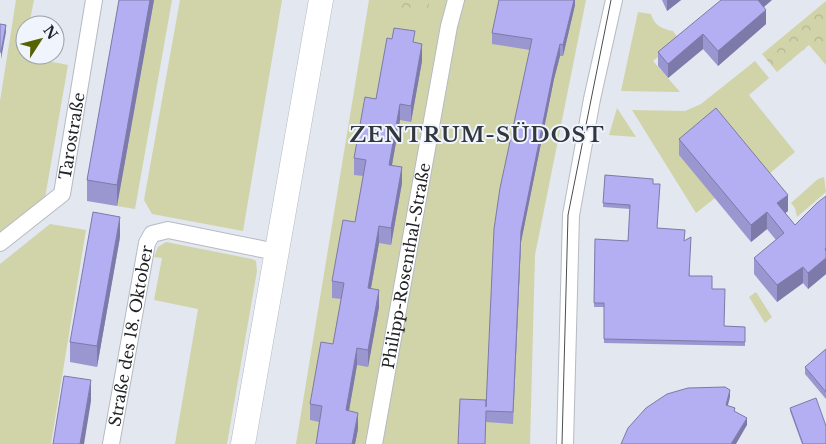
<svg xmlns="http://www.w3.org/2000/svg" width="826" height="444" viewBox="0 0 826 444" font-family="'Libre Baskerville',serif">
<defs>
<pattern id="forest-crowns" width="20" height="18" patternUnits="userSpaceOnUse" patternTransform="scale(1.25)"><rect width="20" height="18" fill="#d1d4a9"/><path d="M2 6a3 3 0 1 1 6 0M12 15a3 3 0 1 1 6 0" fill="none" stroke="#b3b691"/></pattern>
</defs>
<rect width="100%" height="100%" fill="#e2e7f0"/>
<g fill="#d1d4a9">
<path d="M16,0H34L29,25H25L23,56L68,65L45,198L0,237V101Z"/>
<path d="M154,0H172L135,209L117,206Z"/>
<path d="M180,0H282L243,231L152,214L144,200Z"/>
<path d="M369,0H586L535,255L530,444H296Z"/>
<path d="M638,12L651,14C654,25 662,29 673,31L679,39L653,61L680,92L621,91Z"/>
<path d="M755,61L769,78L749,95L795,152L762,180L715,198L696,213L632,110L685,111L701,104Z"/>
<path d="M617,108L636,137L609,135Z"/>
<path d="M824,177L826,192L797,217L795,208L791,203L818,179Z"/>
<path d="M50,224L86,230L51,444H0V264Z"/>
<path d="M166,242L252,259L256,261L257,271L227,444H175L198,309L154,300L162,258L154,257L158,247Z"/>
<path d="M756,292L772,317L765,323L749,297Z"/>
</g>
<g fill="url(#forest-crowns)">
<path d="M394,0H430L427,13L392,10Z"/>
<path d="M826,1V65L809,45L777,72L762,54Z"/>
</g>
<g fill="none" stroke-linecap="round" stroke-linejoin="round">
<g stroke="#b5bac3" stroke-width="18">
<g id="minor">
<path id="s1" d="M0,243L62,194L94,0"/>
<path id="s2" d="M111,444L147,243L152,234L168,230L276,252"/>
<path id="s3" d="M374,444L449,26L456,0"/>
<path d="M565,444L571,215L592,99L614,0"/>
</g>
</g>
<g stroke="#b5bac3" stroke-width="25">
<path id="secondary" d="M243,444L321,0"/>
</g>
<use href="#minor" stroke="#fff" stroke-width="16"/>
<use href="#secondary" stroke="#fff" stroke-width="24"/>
<path stroke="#4b4e52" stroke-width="1" d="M562,444L568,215L611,0"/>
</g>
<g fill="#9a96d0">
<path d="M119,0H154L117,206L87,201V180Z"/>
<path d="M575,0V5L563,56H560L554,79L521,242L513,424L486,422V400L530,50L492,44V33Z"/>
<path d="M662,0H681L667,11Z"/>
<path d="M764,7L766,24L718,66L703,49L668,78L658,66V52Z"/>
<path d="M415,43L422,61L411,122L400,120L392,165L402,183L391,245L379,243L371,288L379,307L368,367L357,365L349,411L358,429L355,444H316L319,422L310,420V404L333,344L341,299L332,298V281L355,222L363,176L354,175V158L376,99Z"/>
<path d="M679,139L788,211L785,213L795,225L826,196V274L808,289L803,283L777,302L754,274V258L776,240L767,229L751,242L679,155Z"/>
<path d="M605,175L653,184L657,228L684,241L690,276L712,289L724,326L745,327V346L604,343V307H594L595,239L628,241L630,209L603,207Z"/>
<path d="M120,237L97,367L70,362V342Z"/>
<path d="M826,349V399L805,374V367Z"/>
<path d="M790,408L826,444H802L790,411Z"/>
</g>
<g fill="#7d7aa9">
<path d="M150,0H154L117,206V185Z"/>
<path d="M574,0H575V5L563,56V45Z"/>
<path d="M667,0H681L667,11Z"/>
<path d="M757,0H772L757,13Z"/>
<path d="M766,10V24L718,66V51Z"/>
<path d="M6,25V32L1,59V52Z"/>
<path d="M703,34V49L668,78V64Z"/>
<path d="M422,44V61L411,122V106Z"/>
<path d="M560,44V56L554,79L521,242L513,424L521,231L554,68Z"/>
<path d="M400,104V120L389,181V165Z"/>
<path d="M402,167V183L391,245V228Z"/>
<path d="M788,195V211L777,220V203Z"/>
<path d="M767,212V229L751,242V225Z"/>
<path d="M120,217V237L97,367V346Z"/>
<path d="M379,226V243L368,304V288Z"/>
<path d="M826,248V274L808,289V273Z"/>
<path d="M803,267V283L777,302V285Z"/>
<path d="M379,290V307L368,367V350Z"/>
<path d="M357,348V365L346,427V410Z"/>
<path d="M91,380V401L84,444H80Z"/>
<path d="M730,390V397L726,413V405Z"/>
<path d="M358,413V429L355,444H352Z"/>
<path d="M747,418V425L736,444H731Z"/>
</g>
<g fill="#b3aff2" stroke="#7d7aa9">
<path d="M119,0H150L117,185L87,180Z"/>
<path d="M499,0H574L563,45L560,44L554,68L521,231L513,412L486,411L485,444H458L460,399L486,400V407L494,229L500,188L532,39L492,33Z"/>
<path d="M721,0H758L766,10L718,51L703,34L668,64L658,52Z"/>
<path d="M0,24L6,25L1,52H0Z"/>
<path d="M394,28L415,31L413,42L422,44L411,106L400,104L389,165L402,167L391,228L379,226L368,288L379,290L368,350L357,348L346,410L358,413L352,444H316L322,406L310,404L321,342L333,344L344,283L332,281L343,220L355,222L366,160L354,158L365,97L376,99L387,38L392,39Z"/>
<path d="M716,108L788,195L777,203L795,225L817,203L826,196V248L825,249L826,251V258L808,273L803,267L777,285L754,258L784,233L767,212L751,225L679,139Z"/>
<path d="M605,175L653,179V184H660L657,228L685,230L684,241L691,237L689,276H712V289H725L724,326L745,327V342L604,339V303H594L595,239L628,241L630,205L603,203Z"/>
<path d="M93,212L120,217L97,346L70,342Z"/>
<path d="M826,349V392L805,367Z"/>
<path d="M64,376L91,380L80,444H53Z"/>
<path d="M725,387L730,390L726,405L735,408L734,411L747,418L731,444H621L628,428L646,408L667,394L688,388Z"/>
<path d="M816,398L826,426V444H803L790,408Z"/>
</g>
<g text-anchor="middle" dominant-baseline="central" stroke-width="4" stroke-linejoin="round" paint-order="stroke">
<g font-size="16" fill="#202225" stroke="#eff4fd">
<text stroke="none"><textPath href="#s1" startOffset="138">Tarostraße</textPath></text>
<text stroke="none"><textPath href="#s3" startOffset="181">Philipp-Rosenthal-Straße</textPath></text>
<text stroke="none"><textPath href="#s2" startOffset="110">Straße des 18. Oktober</textPath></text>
</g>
<g font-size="21" font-weight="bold" letter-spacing="1" fill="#32363d" stroke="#eff4fd">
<text x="477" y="135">ZENTRUM-SÜDOST</text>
</g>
</g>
<g transform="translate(40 40) rotate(54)"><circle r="24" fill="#eff4fd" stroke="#9ca0a7"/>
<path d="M0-4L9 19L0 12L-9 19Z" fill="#566202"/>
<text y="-8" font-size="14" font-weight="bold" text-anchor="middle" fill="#202225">N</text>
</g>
</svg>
